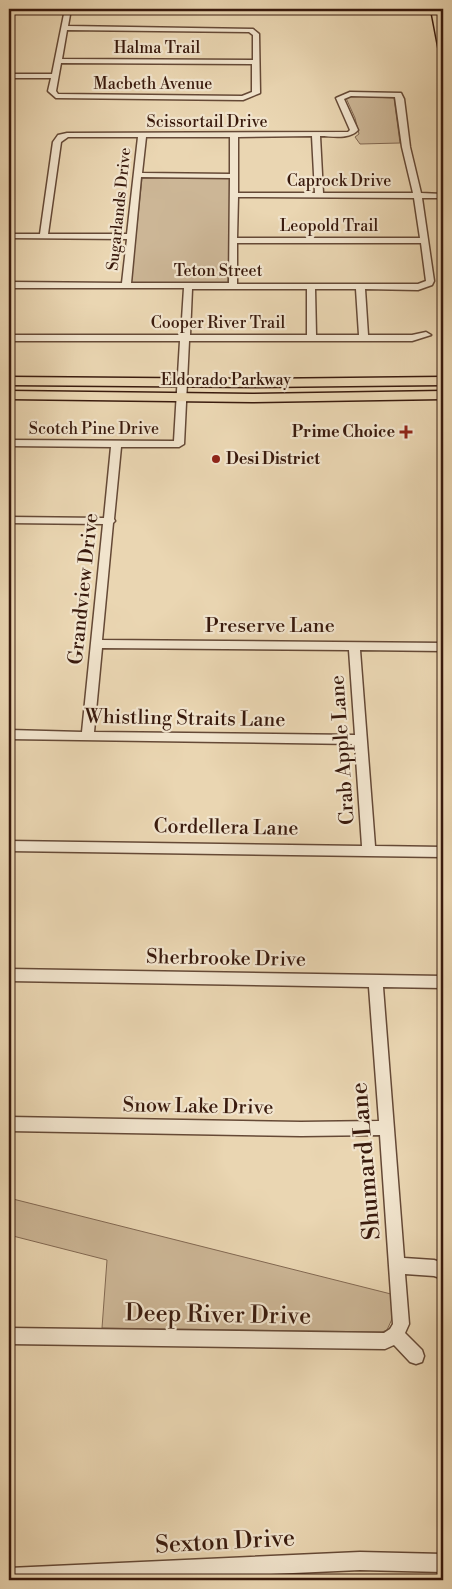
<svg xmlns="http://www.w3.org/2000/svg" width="452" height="1589" viewBox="0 0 452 1589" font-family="'Libre Bodoni',serif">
<rect width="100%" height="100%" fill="#ead6b2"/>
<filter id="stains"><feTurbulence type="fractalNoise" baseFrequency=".004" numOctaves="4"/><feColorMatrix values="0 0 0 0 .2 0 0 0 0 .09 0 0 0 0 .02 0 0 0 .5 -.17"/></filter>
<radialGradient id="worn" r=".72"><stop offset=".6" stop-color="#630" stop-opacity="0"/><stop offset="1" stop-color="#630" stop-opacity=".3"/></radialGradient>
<g fill="#ccb696" stroke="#826852">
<path d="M349,96L394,98L400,143L360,144L355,137L359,134L355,118L346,98Z"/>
<path d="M142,178H231L228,283H131Z"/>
<path d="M9,1198L387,1293L391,1294L392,1319L387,1330L382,1332L102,1328L107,1260L9,1235Z"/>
</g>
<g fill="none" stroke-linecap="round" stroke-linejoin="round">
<g stroke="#654936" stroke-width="3">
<g id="minor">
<path d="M65,9H71L68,26L253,29L259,34L260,93L243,100L56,98L48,91L51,78H9V74H52ZM67,30L249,32L253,35V60L62,59ZM61,63L252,64V92L242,96L58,94L56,91Z"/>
<path d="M350,92L401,93L404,99L410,147L421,193L443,194V198H422L434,281L432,285L418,290L365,289L368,335H412L426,332L431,335L412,341H189L184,444L179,447H121L114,519L115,521L113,523L102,640L443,643V651L360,650L375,846L443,847V857L9,851V841L362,846L355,744L9,739V730L82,732L103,524L9,523V517L104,518L111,447L9,446V440L174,441L180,341H9V335H181L184,288H9V282L122,283L127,239L9,238V234H40L53,142L58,135L67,133L348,132L350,130L336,98ZM351,96L395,97L402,147L413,193H323L320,136C332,136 349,140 358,130L344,99ZM312,136L315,193H238V137ZM68,137H138L127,234H48L61,142ZM146,137H230V174L142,173ZM141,177L230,178L229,283H131ZM238,197L414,198L420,238H237ZM237,243H421L426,281L418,284H237ZM192,289H307V335H190ZM315,289H356L359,335H316ZM102,648L349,650L355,735L94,732Z"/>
<path d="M9,969L443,976V988L383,987L404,1258L434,1260L443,1263V1279L434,1276L405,1274L409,1324L405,1333L422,1350L424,1356L422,1362L416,1364L410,1362L394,1345L385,1349L9,1344V1328L384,1333L390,1329L393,1324L380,1135L301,1136L9,1131V1117L301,1122L379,1121L369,987L9,981Z"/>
<path d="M360,1552L443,1554V1572L360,1570L139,1580H9V1568Z"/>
</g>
</g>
<g stroke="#391a0d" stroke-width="3">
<g id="major">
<path d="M431,9H439L443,29V54L439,51Z"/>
<path d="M9,377L257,379L443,377V385L257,387L9,385Z"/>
<path d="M9,391L252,394L443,391V399L252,402L9,399Z"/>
</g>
</g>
<use href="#minor" fill="#f1e4cd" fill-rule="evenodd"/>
<use href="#major" fill="#ead6b2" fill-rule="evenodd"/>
</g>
<path fill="#806b55" stroke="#391a0d" d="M442,410H443V449L440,425Z"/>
<g fill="#8f2418" stroke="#f1e4cd" stroke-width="2">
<path d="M403.5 424.5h5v5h5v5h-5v5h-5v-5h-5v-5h5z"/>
<circle cx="216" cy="459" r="5"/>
</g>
<g text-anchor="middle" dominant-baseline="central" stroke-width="4.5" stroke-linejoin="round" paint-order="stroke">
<g font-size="16" fill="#391a0d" stroke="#f1e4cd">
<text x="157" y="48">Halma Trail</text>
<text x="153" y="84">Macbeth Avenue</text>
<text x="207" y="122">Scissortail Drive</text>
<text x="339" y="181">Caprock Drive</text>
<text transform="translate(119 209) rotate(-84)">Sugarlands Drive</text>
<text x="329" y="226">Leopold Trail</text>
<text x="218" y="271">Teton Street</text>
<text x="218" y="323">Cooper River Trail</text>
<text x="226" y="380">Eldorado Parkway</text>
<text x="94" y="429">Scotch Pine Drive</text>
</g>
<g font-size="16" font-weight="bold" fill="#391a0d" stroke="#f1e4cd" text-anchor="end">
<text x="395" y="432">Prime Choice</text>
<text x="226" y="459" text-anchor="start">Desi District</text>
</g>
<g font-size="20" fill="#391a0d" stroke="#f1e4cd">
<text transform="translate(84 589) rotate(-84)">Grandview Drive</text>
<text x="270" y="626">Preserve Lane</text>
<text transform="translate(185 719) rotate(1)">Whistling Straits Lane</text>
<text transform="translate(343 750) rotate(-94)">Crab Apple Lane</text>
<text transform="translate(226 828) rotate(1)">Cordellera Lane</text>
<text transform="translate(226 959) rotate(1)">Sherbrooke Drive</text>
<text transform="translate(198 1107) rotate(1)">Snow Lake Drive</text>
</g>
<g font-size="24" fill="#391a0d" stroke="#f1e4cd">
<text transform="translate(366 1161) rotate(-95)">Shumard Lane</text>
<text transform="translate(218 1315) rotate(1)">Deep River Drive</text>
<text transform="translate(225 1542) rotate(-3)">Sexton Drive</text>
</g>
</g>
<rect width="452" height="1589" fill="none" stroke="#ead6b2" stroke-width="30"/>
<rect x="10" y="10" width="432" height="1569" fill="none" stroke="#391a0d" stroke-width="2.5"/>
<rect x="15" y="15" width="422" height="1559" fill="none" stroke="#391a0d"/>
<rect width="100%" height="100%" filter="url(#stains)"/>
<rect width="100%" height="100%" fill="url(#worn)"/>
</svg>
